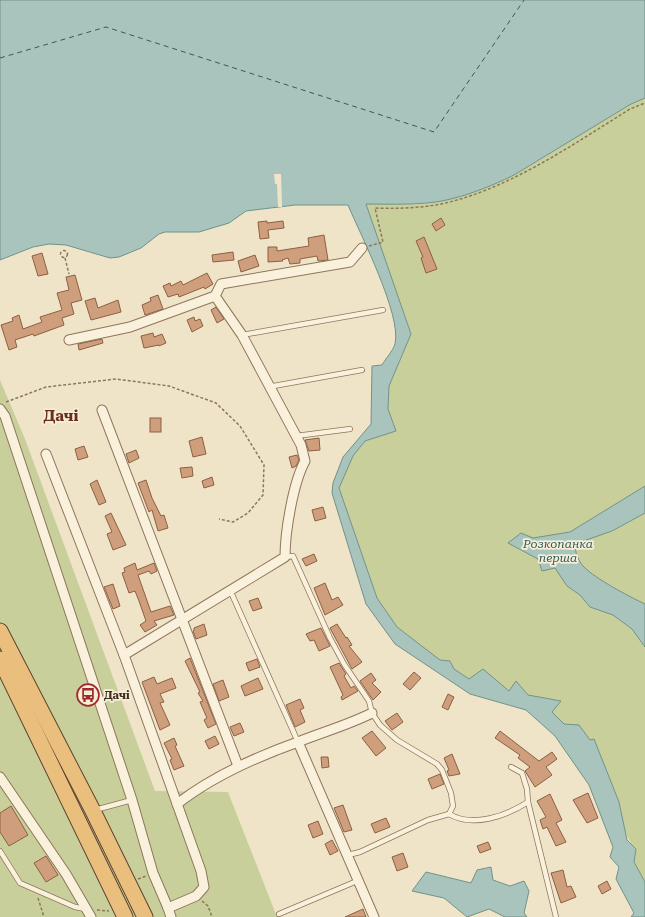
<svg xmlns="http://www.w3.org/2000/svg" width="645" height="917" viewBox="0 0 645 917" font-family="'Roboto Serif',serif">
<rect width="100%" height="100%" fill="#f0e4c8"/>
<g fill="#c9cf9b">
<path d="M645,98V486L570,532L533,538L521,533L555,568L567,586L580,595L590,607L613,615L632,629L645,647V882L634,862L636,849C622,834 624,821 619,803C612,780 593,744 579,725L564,724L551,712L561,701C537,697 469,686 454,669C452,667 451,663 450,661L440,660L397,627L377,598L339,488L353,456L365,441L396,431L388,409L389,386L411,334L366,204C386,204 410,206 430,203C459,198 488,188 514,175L631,104Z"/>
<path d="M0,380L25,439L155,791L228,792L277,917H0Z"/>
<path d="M645,513V604C629,596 596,579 583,567C578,561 575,552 575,544L612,531Z"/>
</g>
<g fill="#a9c4bc" stroke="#6f938a">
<path d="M0,0H645V98L631,104L514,175C490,187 455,201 427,203C407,205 386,204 366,204L411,334L389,386L388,409L396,431L365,441L353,456L339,488L377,598L397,627L440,660L450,661L454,669L469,679L483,669L509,691L516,681L528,695L561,701L552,712L564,724L579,725L590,740L594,739L619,802L627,840L636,849L634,862L645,882V917H631L634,913L616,879L619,867L610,857L613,847L589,785L555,736L526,710L470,694L395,644L366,604L332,493L333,483L343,457L371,424L372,366L382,365C385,359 393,351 395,344C402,315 360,234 348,205H295L246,211L229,223L199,232H165L159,234L141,248L119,257L110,258L66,245L49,244L33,247L0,260Z"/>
<path d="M645,486V513L612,531L575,544C575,552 578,561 584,567C596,579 628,596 645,604V647L632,629L613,615L590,607L580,595L567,586L555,568L542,571L538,559L508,543L521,533L533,538L570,532Z"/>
<path d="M491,867L493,880L510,886L524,881L529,891L524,913L527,917H505L489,909L467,917L444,898L412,891L426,872L471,883L477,870Z"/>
</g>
<path fill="#f0e4c8" d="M274,174H281L282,207H278L277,184H275Z"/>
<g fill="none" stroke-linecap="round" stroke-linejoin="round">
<path stroke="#2f5d5a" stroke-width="1" stroke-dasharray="5 4" stroke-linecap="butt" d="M0,58L106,27L434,132L524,0"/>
</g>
<g fill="#cf9f7d" stroke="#8d5f41">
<path d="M441,218L445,225L436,231L432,224Z"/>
<path d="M267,221V223L283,221L284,228L268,230L269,238L260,239L258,222Z"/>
<path d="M324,235L328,260L318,261L317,256L300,259V263L290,264L288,258L282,260L283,261L268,262V247H277V251L309,246L308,238Z"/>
<path d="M424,237L437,269L426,273L421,258L423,257L416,241Z"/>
<path d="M233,252L234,260L213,262L212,255Z"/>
<path d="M42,253L48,274L38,276L32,256Z"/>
<path d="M255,255L259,266L241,272L238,261Z"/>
<path d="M207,273L213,284L205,289L204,287L179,297L178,294L168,297L163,286L170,283L171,286L181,281L183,285Z"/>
<path d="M75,275L82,300L71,303L74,314L62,318L64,325L34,336L33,334L15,340L17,347L9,350L1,325L13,321L12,318L19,315L23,329L42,322L40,317L62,310L57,293L69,290L66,277Z"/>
<path d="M158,295L163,309L145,315L142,305L151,301L150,298Z"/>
<path d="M95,298L98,308L118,300L121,312L91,320L85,301Z"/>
<path d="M216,307L224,319L217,323L211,310Z"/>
<path d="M194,317L195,321L200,319L203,326L192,332L187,320Z"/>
<path d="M153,333L154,337L162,334L166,343L159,346V345L144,348L141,336Z"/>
<path d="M102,339L103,343L79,350L78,344Z"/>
<rect x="150" y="418" width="11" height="14"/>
<path d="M202,437L206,454L193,457L189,441Z"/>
<path d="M319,438L320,450L309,451L305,440Z"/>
<path d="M84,446L88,457L78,460L75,449Z"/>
<path d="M136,450L139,458L129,463L126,454Z"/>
<path d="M297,455L299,460L296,466L292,468L289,457Z"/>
<path d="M192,467L193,476L182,478L180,468Z"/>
<path d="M212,477L214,485L204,488L202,481Z"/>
<path d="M97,480L106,502L99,505L90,484Z"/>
<path d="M146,480L152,498L161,516L164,515L168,528L158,531L152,510L149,512L138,483Z"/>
<path d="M323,507L326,518L315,521L312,510Z"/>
<path d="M111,513L126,545L113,550L107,534L112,532L105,516Z"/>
<path d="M314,554L317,561L306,566L302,559Z"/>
<path d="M135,563L137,570L154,563L157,571L151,574L149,571L138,575L151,612L170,606L174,615L154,621L157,625L145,632L140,625L146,621L139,601L135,591L129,593L122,573L125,572L124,568Z"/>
<path d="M325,583L332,600L338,597L343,605L325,615L314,588Z"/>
<path d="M113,584L120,606L113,609L104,587Z"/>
<path d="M258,598L262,608L253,611L249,601Z"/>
<path d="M204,624L207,635L196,639L193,631L194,630V628Z"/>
<path d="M337,624L346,638L347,637L352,645L349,646L362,662L352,669L330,628Z"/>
<path d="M321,628L330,646L319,651L314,640L310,641L306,634Z"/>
<path d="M190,658L216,724L208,728L204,720L207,718L200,702L203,701L198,693L200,692L185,661Z"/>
<path d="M257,659L260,667L249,671L246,663Z"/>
<path d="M339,663L346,674L344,676L351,688L354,686L358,691L342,700L341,697L343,695L330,667Z"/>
<path d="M414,672L421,678L410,690L403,684Z"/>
<path d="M371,673L376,680L372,683L381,692L373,700L360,681Z"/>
<path d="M154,677L157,684L172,678L176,688L160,694L164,702L160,703L170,725L160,730L142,682Z"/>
<path d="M258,678L263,689L245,696L241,686Z"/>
<path d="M223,680L229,697L219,701L213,684Z"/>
<path d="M448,694L454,697L448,710L442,707Z"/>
<path d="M300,699L304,708L300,710L305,722L295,727L286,705Z"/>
<path d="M397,713L403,722L392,730L385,721Z"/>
<path d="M240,723L244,732L234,736L230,727Z"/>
<path d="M372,731L386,748L376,756L362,738Z"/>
<path d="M500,731L539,761L552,752L557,759L546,767L552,775L535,787L525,771L530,767L518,758L520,755L495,738Z"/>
<path d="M215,736L219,744L209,749L205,741Z"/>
<path d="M174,738L177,745L175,746L184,766L174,770L170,760L172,759L164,743Z"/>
<path d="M452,754L460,774L449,776L447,771L449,770L444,758Z"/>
<path d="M321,757H328L329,767L322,768Z"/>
<path d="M440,774L444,784L432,789L428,779Z"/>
<path d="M588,793L598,818L587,823L573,800Z"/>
<path d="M550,794L562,820L556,823L566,842L556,846L547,827L543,829L540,820L546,817L537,801Z"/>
<path d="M343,805L352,830L344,832L334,808Z"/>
<path d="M11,806L28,835L9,846L0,832V813Z"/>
<path d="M386,818L390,827L375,833L371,824Z"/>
<path d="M318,821L323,834L313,838L308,825Z"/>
<path d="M332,840L338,851L330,855L325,844Z"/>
<path d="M488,842L491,849L480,853L477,846Z"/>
<path d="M403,853L408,867L397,871L392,857Z"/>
<path d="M46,856L58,875L46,882L34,863Z"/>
<path d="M563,870L567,887L571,886L576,897L561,903L551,873Z"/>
<path d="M607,881L611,889L602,894L598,886Z"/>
<path d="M363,909L366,917H345Z"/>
</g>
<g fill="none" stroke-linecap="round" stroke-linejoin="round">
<g stroke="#8d765c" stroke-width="6">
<g id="service">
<path d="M242,335L383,310"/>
<path d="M268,387L362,370"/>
<path d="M296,436L350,429"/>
<path d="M285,557L293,556L330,638L344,664L369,701L372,713L380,725L397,740L437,764L442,770L451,793L453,806L449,814C473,828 506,816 528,802"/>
<path d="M230,590L298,742"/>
<path d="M511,767L522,773L527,789L528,802L556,917"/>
<path d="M95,810L132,800"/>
<path d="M0,851L20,883L75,907L86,909"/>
<path d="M348,855L360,852L428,820L449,814"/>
<path d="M279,914L357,881"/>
</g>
</g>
<g stroke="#8d765c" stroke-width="11">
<g id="minor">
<path d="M69,340L130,327L215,296L221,284L350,262L362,248"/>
<path d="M0,409L5,416L132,800L153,873L168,908L196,896L204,887L201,871L124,655L285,557C285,532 293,483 305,461L301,445L242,335L215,296"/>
<path d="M102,410L238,766"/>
<path d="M46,454L124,655"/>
<path d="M298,742L374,917"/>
<path d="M0,777L66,874L91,917"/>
<path d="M177,804C213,776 256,757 298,742C323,732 348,725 372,713"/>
<path d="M168,908L171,917"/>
</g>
</g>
<g stroke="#5b4430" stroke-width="17">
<g id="trunk">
<path d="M0,631L93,811L145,917"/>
<path d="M0,659L125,917"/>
</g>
</g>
<g stroke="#8d765c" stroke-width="1.5" stroke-dasharray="3 2" stroke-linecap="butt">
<path d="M369,246L383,242L375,208C396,209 416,208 436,205C505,192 572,145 630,109L645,103"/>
<circle cx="64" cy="254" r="3.5"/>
<path d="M65,258L69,274"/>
<path d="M6,402L46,387L116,379L169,386L216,403L240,426L264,465L263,495L248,513L233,522L219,519"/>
<path d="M138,879L146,876"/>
<path d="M38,898L44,917"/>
<path d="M202,901L208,906L212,917"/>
<path d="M97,910L109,911"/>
</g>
<use href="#service" stroke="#faf1dc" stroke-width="4.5"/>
<use href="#minor" stroke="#faf1dc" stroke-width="9"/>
<use href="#trunk" stroke="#eabe7c" stroke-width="15"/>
</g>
<defs>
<g id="bus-ring" transform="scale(1.15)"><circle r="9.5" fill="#f7eed8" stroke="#9e2a2b" stroke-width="1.5"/><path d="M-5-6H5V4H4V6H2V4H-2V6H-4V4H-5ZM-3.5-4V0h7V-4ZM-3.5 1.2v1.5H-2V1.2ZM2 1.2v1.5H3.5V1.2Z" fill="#9e2a2b"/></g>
</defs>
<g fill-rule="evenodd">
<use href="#bus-ring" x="88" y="695"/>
</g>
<g text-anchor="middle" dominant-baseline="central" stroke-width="3.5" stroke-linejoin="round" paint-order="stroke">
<g font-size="11" font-weight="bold" fill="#3d2e20" stroke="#f7eed8" text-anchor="start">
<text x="104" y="695">Дачі</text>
</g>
<g font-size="12" font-style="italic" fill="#2f5d5a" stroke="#f7eed8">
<text x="558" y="544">Розкопанка<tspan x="558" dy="14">перша</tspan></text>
</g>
<g font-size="15" font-weight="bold" fill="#6b2e1e" stroke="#f7eed8">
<text x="61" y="416">Дачі</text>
</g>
</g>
</svg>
